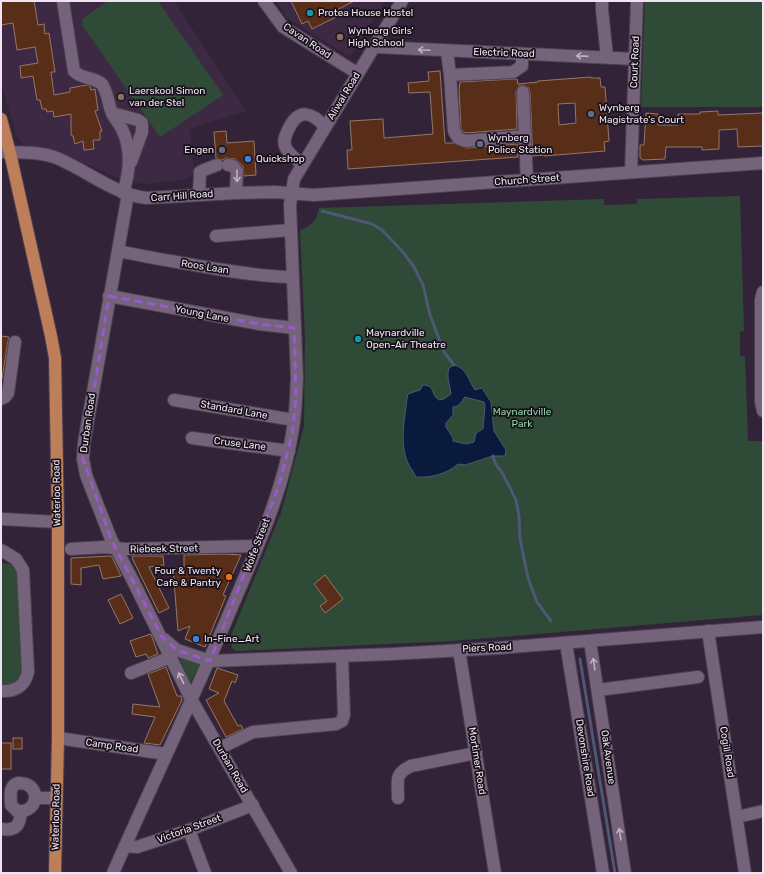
<svg xmlns="http://www.w3.org/2000/svg" width="764" height="874" viewBox="0 0 764 874" font-family="Rubik,sans-serif">
<rect width="100%" height="100%" fill="#332338"/>
<g fill="#3d2944">
<path d="M1,1H174L246,111L190,129L194,171L188,179L146,184L136,183L115,177L63,153L49,149L32,148L26,146L17,137L1,83Z"/>
<path d="M276,1H385L350,57L287,18Z"/>
</g>
<g fill="#2f4a37">
<path d="M108,1H158L223,95L160,137L82,25V19Z"/>
<path d="M645,1H763V107H641Z"/>
<path d="M740,196L744,331L740,332V356H745L748,441H763V615L453,641L236,651L232,648L230,638L281,513L304,426L305,337L300,230C311,226 318,219 319,208L604,199V205L637,204V199Z"/>
<path d="M1,563L12,564L17,571L23,672C17,680 11,686 1,686Z"/>
<path d="M177,653L201,664L190,683Z"/>
</g>
<path fill="#091a3c" stroke="#4e5773" fill-rule="evenodd" d="M454,365C467,368 468,380 475,390L482,388L491,402L494,431L506,450L505,456H493L465,465L458,464C447,474 431,478 416,477C414,472 410,468 408,463C399,443 405,419 407,398L408,394L420,390L423,385C436,385 430,395 439,400L444,399L451,394C450,384 446,378 449,368ZM465,397L484,402L485,406L483,429L476,433L474,442L466,444L453,441V438L446,427V423L453,415V407C460,406 461,402 465,397Z"/>
<g fill="none" stroke-linecap="round" stroke-linejoin="round">
<g stroke="#4e5773" stroke-width="3">
<path d="M322,211L372,224L382,230L403,252L414,267L423,285L430,315L444,352L454,365"/>
<path d="M493,456L495,463L503,474L516,500L519,516L520,539L528,578L537,602L551,621"/>
<path d="M580,659L615,873"/>
</g>
</g>
<g fill="#582e18" stroke="#957768" fill-rule="evenodd">
<path d="M1,1H34L38,25L44,24L45,34L49,33L55,72H51L54,95L70,92V88L87,85L90,86L91,90L95,89L98,110L95,111L102,131H100V140H93L94,149L84,150L83,141L75,144L73,136L71,135V114L54,117L53,111L47,112L46,109H42L40,100H37L33,76L21,78L20,66L38,63L35,47L17,50L13,23L1,25Z"/>
<path d="M291,1H354L337,10L340,15L312,29L308,21L302,24Z"/>
<path d="M440,71L445,143H453L466,148L518,144V157L348,169L347,150H352L350,121L383,119L384,138L433,134L430,92L409,93L408,83L429,81L428,72Z"/>
<path d="M591,77V78H600L601,87H605L609,141L604,142L605,151L544,156V155L533,156L530,92L529,88L523,85L519,86L516,92L517,129L466,133L463,132L461,129L459,89L460,82L514,79H517L518,84L538,82V81ZM575,103L576,123L559,125L558,104Z"/>
<path d="M718,111V115L763,113V146L738,147L737,129L719,130V149L702,150V147H666L665,159L643,160L640,158V145H644L646,113L658,114V125H678V114H700V112Z"/>
<path d="M226,131L227,143L254,141L256,175L244,176L243,166L235,159L226,158L222,160L216,158L214,132Z"/>
<path d="M1,336L9,337L8,341L2,379L1,378Z"/>
<path d="M224,554L241,555L223,595L226,596L205,647L185,639L190,626L178,631L173,568H184V555Z"/>
<path d="M110,556L112,557L121,576L103,579L99,565L81,568V585L71,584V558Z"/>
<path d="M133,556H163L164,565L149,567L169,608L159,613L132,558Z"/>
<path d="M325,575L343,599L325,613L320,606L327,601L314,584Z"/>
<path d="M121,594L133,618L120,624L108,600Z"/>
<path d="M151,634L158,654L148,658L146,654L136,657L130,641Z"/>
<path d="M166,667L177,696H181L182,700L160,745L144,743L155,717L132,714L133,704L160,707L148,674Z"/>
<path d="M217,668L238,675L235,683L232,681L224,701L238,726L241,725L243,729L226,737L206,700L219,693L209,689Z"/>
<rect x="13" y="738" width="9" height="11"/>
<rect x="1" y="743" width="10" height="26"/>
</g>
<g fill="none" stroke-linecap="round" stroke-linejoin="round">
<g stroke="#4e4052" stroke-width="14">
<g id="minor">
<path d="M63,1L74,71C81,79 94,77 102,84C108,93 108,104 112,113C115,119 119,123 122,129C132,150 130,172 123,193"/>
<path d="M264,1L283,27L357,73"/>
<path d="M602,1V10L607,57"/>
<path d="M374,46L377,47L635,59"/>
<path d="M447,51L450,75L454,131L458,138L465,141L526,136"/>
<path d="M450,75L513,72L522,66V54"/>
<path d="M523,92L527,180"/>
<path d="M112,113L138,120L142,123V132L131,162"/>
<path d="M1,152C20,153 42,151 59,159C89,172 114,194 146,198L236,193L275,192L314,195L763,163"/>
<path d="M302,164C296,159 288,154 285,146C283,140 286,134 289,128C299,108 312,112 325,127"/>
<path d="M228,165L233,166L237,171L236,193"/>
<path d="M631,172L637,1"/>
<path d="M128,194L84,443L83,459L86,475L111,539L133,581L191,699L291,873"/>
<path d="M199,195L200,172L204,170L217,165"/>
<path d="M216,236L290,230"/>
<path d="M118,251C151,258 183,263 217,269C242,273 267,277 292,277"/>
<path d="M763,292L761,300V402L763,411"/>
<path d="M109,296L259,324L294,328"/>
<path d="M1,399L5,397L8,393L15,342"/>
<path d="M174,400L294,420"/>
<path d="M192,438L289,451"/>
<path d="M1,519L58,522"/>
<path d="M71,549L105,547L125,549L257,546"/>
<path d="M1,550L16,559L23,570L28,672C25,686 15,692 1,691"/>
<path d="M708,631L745,873"/>
<path d="M164,639L177,650L210,661L392,654L499,648L763,627"/>
<path d="M590,641L625,873"/>
<path d="M566,643L603,873"/>
<path d="M459,650L495,873"/>
<path d="M131,673L171,657"/>
<path d="M598,690L698,677"/>
<path d="M58,738L166,754"/>
<path d="M220,748L253,732L336,724L342,721L344,715L342,656"/>
<path d="M18,783C42,782 40,814 17,811L11,805C11,797 8,786 18,783Z"/>
<path d="M35,798H56"/>
<path d="M398,798C398,780 394,774 411,766L476,753"/>
<path d="M737,817L763,811"/>
<path d="M1,829C16,831 20,826 21,811"/>
<path d="M189,830L205,873"/>
<path d="M125,846L137,847L189,830L253,805"/>
<path d="M113,873C153,782 196,693 234,602C259,544 286,484 294,421C296,407 296,393 297,378L290,205L294,179L402,1"/>
</g>
</g>
<g stroke="#4e4052" stroke-width="14">
<path id="major" d="M1,119L10,153L51,336L55,358L58,522V738L55,873"/>
</g>
<use href="#minor" stroke="#75637b" stroke-width="12"/>
<use href="#major" stroke="#bc7f59" stroke-width="12"/>
</g>
<defs><path id="oneway-shaft" d="M-6 0H5M1.5-3L5.5 0L1.5 3" fill="none" stroke-width="1.6" stroke-linecap="round" stroke-linejoin="round"/></defs>
<g stroke="#beb0c2">
<use href="#oneway-shaft" transform="translate(424 50) rotate(-177)"/>
<use href="#oneway-shaft" transform="translate(582 56) rotate(-178)"/>
<use href="#oneway-shaft" transform="translate(237 176) rotate(89)"/>
<use href="#oneway-shaft" transform="translate(594 664) rotate(-99)"/>
<use href="#oneway-shaft" transform="translate(181 678) rotate(-116)"/>
<use href="#oneway-shaft" transform="translate(620 834) rotate(-98)"/>
</g>
<path fill="none" stroke="#985acc" stroke-width="3" stroke-dasharray="8 5" stroke-linejoin="round" d="M109,296L259,324L294,328L296,398L292,435L278,488L210,661L177,650L162,637L111,539L83,459Z"/>
<g fill="#0f9aa8" stroke="#171019" stroke-width="1.5">
<circle cx="310" cy="13" r="4"/>
<circle cx="358" cy="339" r="4"/>
</g>
<g fill="#8d6e63" stroke="#171019" stroke-width="1.5">
<circle cx="340" cy="37" r="4"/>
<circle cx="121" cy="97" r="4"/>
</g>
<g fill="#5c6f8a" stroke="#171019" stroke-width="1.5">
<circle cx="591" cy="114" r="4"/>
<circle cx="480" cy="144" r="4"/>
<circle cx="222" cy="150" r="4"/>
</g>
<g fill="#3f7fe0" stroke="#171019" stroke-width="1.5">
<circle cx="248" cy="159" r="4"/>
<circle cx="196" cy="639" r="4"/>
</g>
<circle fill="#e8710a" stroke="#171019" stroke-width="1.5" cx="229" cy="577" r="4"/>
<g text-anchor="middle" dominant-baseline="central" stroke-width="3.5" stroke-linejoin="round" paint-order="stroke">
<g font-size="10" fill="#eee4f2" stroke="#171019" text-anchor="start">
<text x="318" y="13">Protea House Hostel</text>
<text x="348" y="31">Wynberg Girls'<tspan x="348" dy="12">High School</tspan></text>
<text x="129" y="91">Laerskool Simon<tspan x="129" dy="12">van der Stel</tspan></text>
<text x="599" y="108">Wynberg<tspan x="599" dy="12">Magistrate's Court</tspan></text>
<text x="488" y="138">Wynberg<tspan x="488" dy="12">Police Station</tspan></text>
<text x="214" y="150" text-anchor="end">Engen</text>
<text x="256" y="159">Quickshop</text>
<text x="366" y="333">Maynardville<tspan x="366" dy="12">Open-Air Theatre</tspan></text>
<text x="221" y="571" text-anchor="end">Four &amp; Twenty<tspan x="221" dy="12">Cafe &amp; Pantry</tspan></text>
<text x="204" y="639">In-Fine_Art</text>
</g>
<g font-size="10" fill="#eee4f2" stroke="#171019">
<text transform="translate(307 41) rotate(34)">Cavan Road</text>
<text transform="translate(504 53) rotate(2)">Electric Road</text>
<text transform="translate(635 62) rotate(-88)">Court Road</text>
<text transform="translate(344 96) rotate(-59)">Aliwal Road</text>
<text transform="translate(527 180) rotate(-4)">Church Street</text>
<text transform="translate(182 196) rotate(-4)">Carr Hill Road</text>
<text transform="translate(205 267) rotate(9)">Roos Laan</text>
<text transform="translate(202 314) rotate(11)">Young Lane</text>
<text transform="translate(234 410) rotate(10)">Standard Lane</text>
<text transform="translate(88 423) rotate(-82)">Durban Road</text>
<text transform="translate(240 444) rotate(7)">Cruse Lane</text>
<text transform="translate(57 493) rotate(-91)">Waterloo Road</text>
<text transform="translate(257 545) rotate(-69)">Wolfe Street</text>
<text transform="translate(164 549) rotate(-1)">Riebeek Street</text>
<text transform="translate(487 648) rotate(-3)">Piers Road</text>
<text transform="translate(112 746) rotate(8)">Camp Road</text>
<text transform="translate(727 752) rotate(81)">Cogill Road</text>
<text transform="translate(608 757) rotate(82)">Oak Avenue</text>
<text transform="translate(585 758) rotate(81)">Devonshire Road</text>
<text transform="translate(477 761) rotate(81)">Mortimer Road</text>
<text transform="translate(230 766) rotate(60)">Durban Road</text>
<text transform="translate(56 817) rotate(-89)">Waterloo Road</text>
<text transform="translate(189 829) rotate(-20)">Victoria Street</text>
</g>
<g font-size="10" fill="#92d8a6" stroke="#171019">
<text x="522" y="412">Maynardville<tspan x="522" dy="12">Park</tspan></text>
</g>
</g>
<rect width="764" height="874" fill="none" stroke="#eee4f2" stroke-width="4"/>
</svg>
